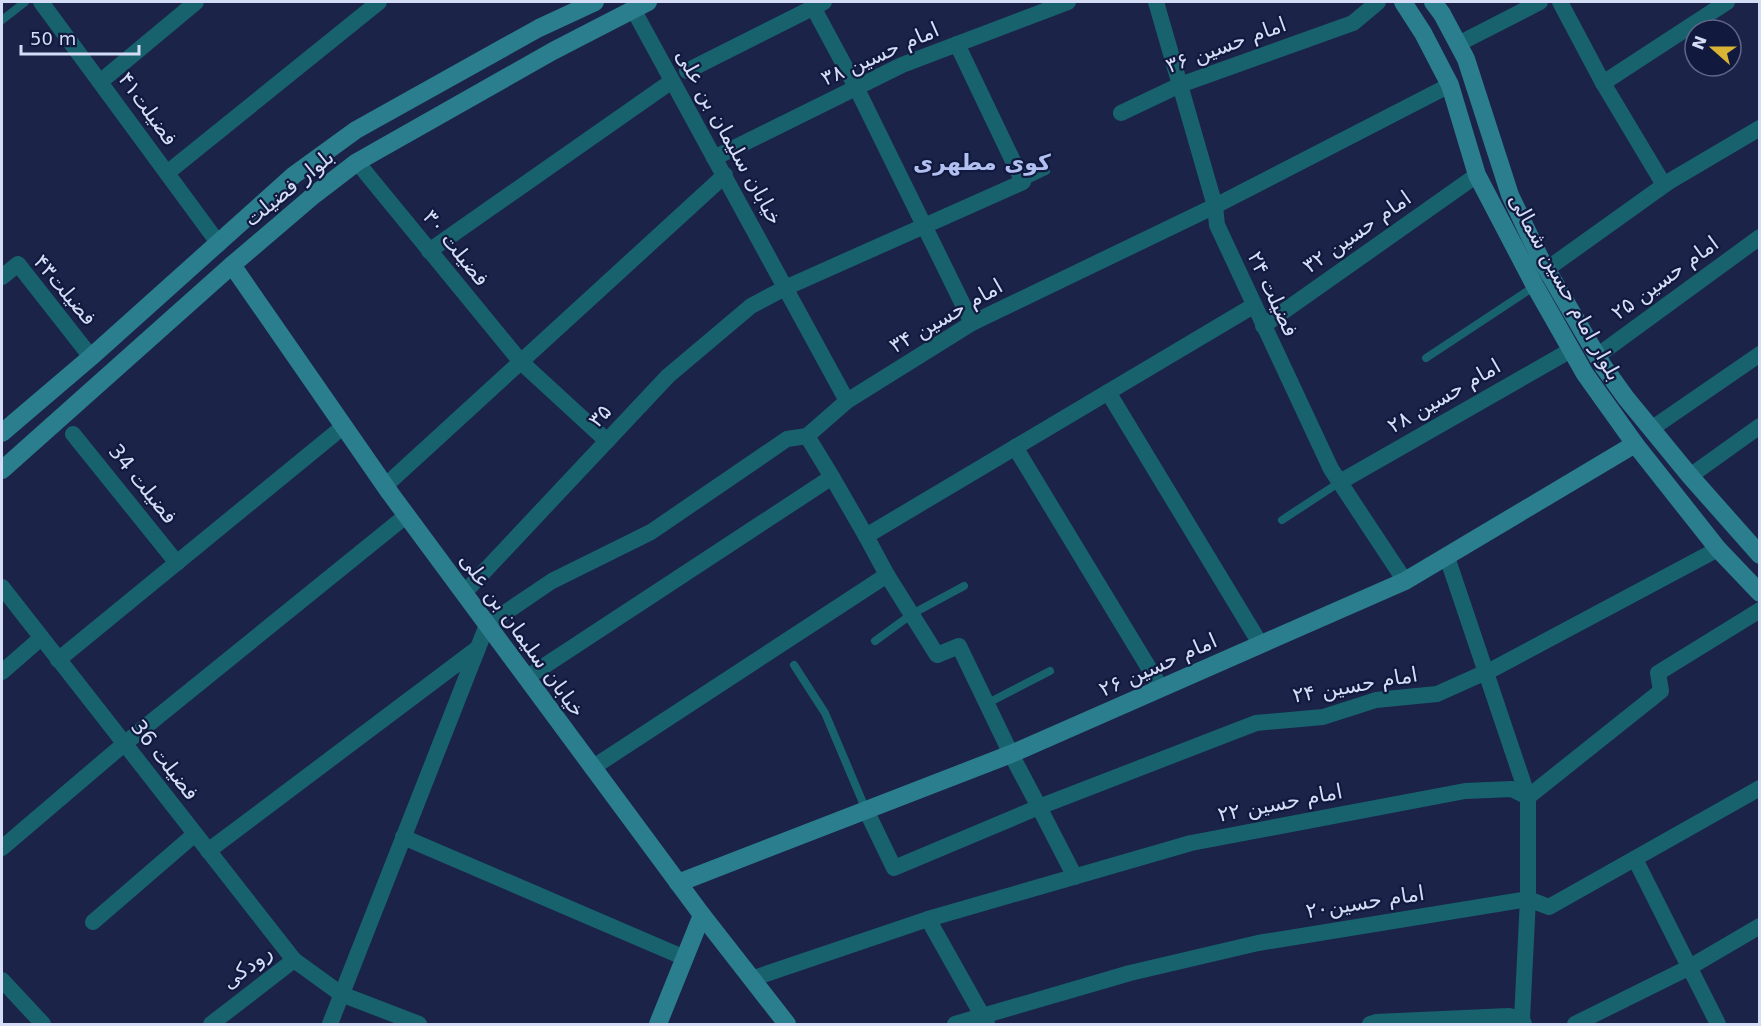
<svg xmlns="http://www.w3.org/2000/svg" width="1761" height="1026" viewBox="0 0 1761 1026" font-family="'DejaVu Sans','Noto Naskh Arabic',sans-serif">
<rect width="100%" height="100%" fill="#1b2349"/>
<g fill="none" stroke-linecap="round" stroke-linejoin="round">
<g stroke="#18626e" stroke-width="8">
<path d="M2,20L25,2"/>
<path d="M1023,182L1046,171"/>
<path d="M1426,358L1535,286"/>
<path d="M1282,520L1340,482"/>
<path d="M875,641L912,614L964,586"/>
<path d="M794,665L825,713L866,810"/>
<path d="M986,704L1050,671"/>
</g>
<g stroke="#18626e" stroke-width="16">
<path d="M41,2L219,244"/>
<path d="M1156,2L1215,206L1217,225L1331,469L1405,581"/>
<path d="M1560,2L1603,83L1664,185"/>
<path d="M813,7L856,87L972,323"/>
<path d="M633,9L847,401"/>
<path d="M1458,44L1540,2"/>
<path d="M687,71L824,2"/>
<path d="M100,82L196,2"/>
<path d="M1603,83L1727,2"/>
<path d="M1121,113L1180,85L1353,23L1378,2"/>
<path d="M714,158L902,65L1068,2"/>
<path d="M357,162L521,362L607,441"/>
<path d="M167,173L379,2"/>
<path d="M429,251L672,81"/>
<path d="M1547,269L1670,181L1760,128"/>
<path d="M2,277L18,264L91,357"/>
<path d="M1263,326L1477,175"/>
<path d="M1597,356L1760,237"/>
<path d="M1108,392L1261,645"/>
<path d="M1651,429L1760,354"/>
<path d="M73,434L177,563"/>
<path d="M807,436L832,477"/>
<path d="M1015,447L1161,688"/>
<path d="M1690,476L1760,426"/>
<path d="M1340,482L1571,350"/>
<path d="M385,486L725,175"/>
<path d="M1447,557L1528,797V899L1522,1019"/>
<path d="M887,575L937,655L959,646L1011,754L1039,807L1256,723L1323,717L1376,700L1437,694L1495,668L1718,549"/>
<path d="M2,587L294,960"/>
<path d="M464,593L668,376L751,306L785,288L1023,182L957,44"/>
<path d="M58,660L344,426"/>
<path d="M2,672L41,638"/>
<path d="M526,678L832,477L866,536"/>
<path d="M592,768L887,575L866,536L1253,306"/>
<path d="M866,810L894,868L1039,807L1075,877"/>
<path d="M403,837L685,958"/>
<path d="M2,848L124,744L407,515"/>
<path d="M208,851L478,648"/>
<path d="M1635,859L1718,1024"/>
<path d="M928,919L987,1024"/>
<path d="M93,922L195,834"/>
<path d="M751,979L928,919L1191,843L1465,791L1512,789L1528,797L1661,691L1658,673L1760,610"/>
<path d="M2,980L43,1024"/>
<path d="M211,1024L294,960L341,994L419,1024"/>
<path d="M330,1024L487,625L552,581L651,532L787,439L807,436L847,401L972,323L1215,206L1450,85"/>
<path d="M955,1024L1130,973L1258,943L1528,899L1549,907L1760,788"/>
<path d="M1370,1024L1376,1022L1509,1016L1522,1019L1524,1024"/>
<path d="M1575,1024L1690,967L1760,926"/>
</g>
<g stroke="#2b7e8d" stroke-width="18">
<path d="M1403,2L1423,33L1450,85L1477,175L1535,286L1585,374L1635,444L1718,549L1760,593"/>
<path d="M1433,2L1442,14L1466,59L1510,195L1540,258L1603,366L1626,398L1690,476L1760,555"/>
<path d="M232,265L390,493L702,915L787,1024"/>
<path d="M2,433L91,357L294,175L356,130L539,28L595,2"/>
<path d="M2,470L232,265L314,195L357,162L553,51L648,2"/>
<path d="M678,883L1011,754L1405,581L1635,444"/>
<path d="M658,1024L702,915"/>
</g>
</g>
<g text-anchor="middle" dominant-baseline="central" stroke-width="4.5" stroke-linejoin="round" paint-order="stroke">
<g font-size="21" fill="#d5ddf6" stroke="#12193e">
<text transform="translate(1226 45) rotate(-20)">امام حسین ۳۶</text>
<text transform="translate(880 54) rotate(-24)">امام حسین ۳۸</text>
<text transform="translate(148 109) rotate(54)">فضیلت۴۱</text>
<text transform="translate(729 137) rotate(61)">خیابان سلیمان بن علی</text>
<text transform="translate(289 188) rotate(-39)">بلوار فضیلت</text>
<text transform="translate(1357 232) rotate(-35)">امام حسین ۳۲</text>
<text transform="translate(456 248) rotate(51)">فضیلت ۳۰</text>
<text transform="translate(1665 278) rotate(-36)">امام حسین ۲۵</text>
<text transform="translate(1565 287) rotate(61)">بلوار امام حسین شمالی</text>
<text transform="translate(65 290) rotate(50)">فضیلت۴۳</text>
<text transform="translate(1273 294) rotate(65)">فضیلت ۲۴</text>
<text transform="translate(946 316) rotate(-30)">امام حسین ۳۴</text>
<text transform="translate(1444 396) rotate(-30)">امام حسین ۲۸</text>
<text transform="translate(600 416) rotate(-47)">۳۵</text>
<text transform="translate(143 484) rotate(51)">فضیلت 34</text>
<text transform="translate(522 635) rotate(54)">خیابان سلیمان بن علی</text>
<text transform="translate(1158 665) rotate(-24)">امام حسین ۲۶</text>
<text transform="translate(1355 685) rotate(-10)">امام حسین ۲۴</text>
<text transform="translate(165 760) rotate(52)">فضیلت 36</text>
<text transform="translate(1280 803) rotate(-11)">امام حسین ۲۲</text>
<text transform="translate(1365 902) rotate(-9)">امام حسین۲۰</text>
<text transform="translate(247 967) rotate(-38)">رودکی</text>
</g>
<g font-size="22" font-weight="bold" fill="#b1c0f1" stroke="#12193e">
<text x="982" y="162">کوی مطهری</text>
</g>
</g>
<rect width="1761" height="1026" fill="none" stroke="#d5ddf6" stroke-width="6"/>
<g transform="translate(1713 48) rotate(291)"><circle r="28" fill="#12193e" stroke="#606788" stroke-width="1.5"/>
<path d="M0-4.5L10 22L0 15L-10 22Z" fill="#d9b334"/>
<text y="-9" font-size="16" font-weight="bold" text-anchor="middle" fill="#d5ddf6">N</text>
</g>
<path d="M21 45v9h118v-9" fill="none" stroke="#d5ddf6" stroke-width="3"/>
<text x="30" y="45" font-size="18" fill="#d5ddf6" stroke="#12193e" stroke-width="4.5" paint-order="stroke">50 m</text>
</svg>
